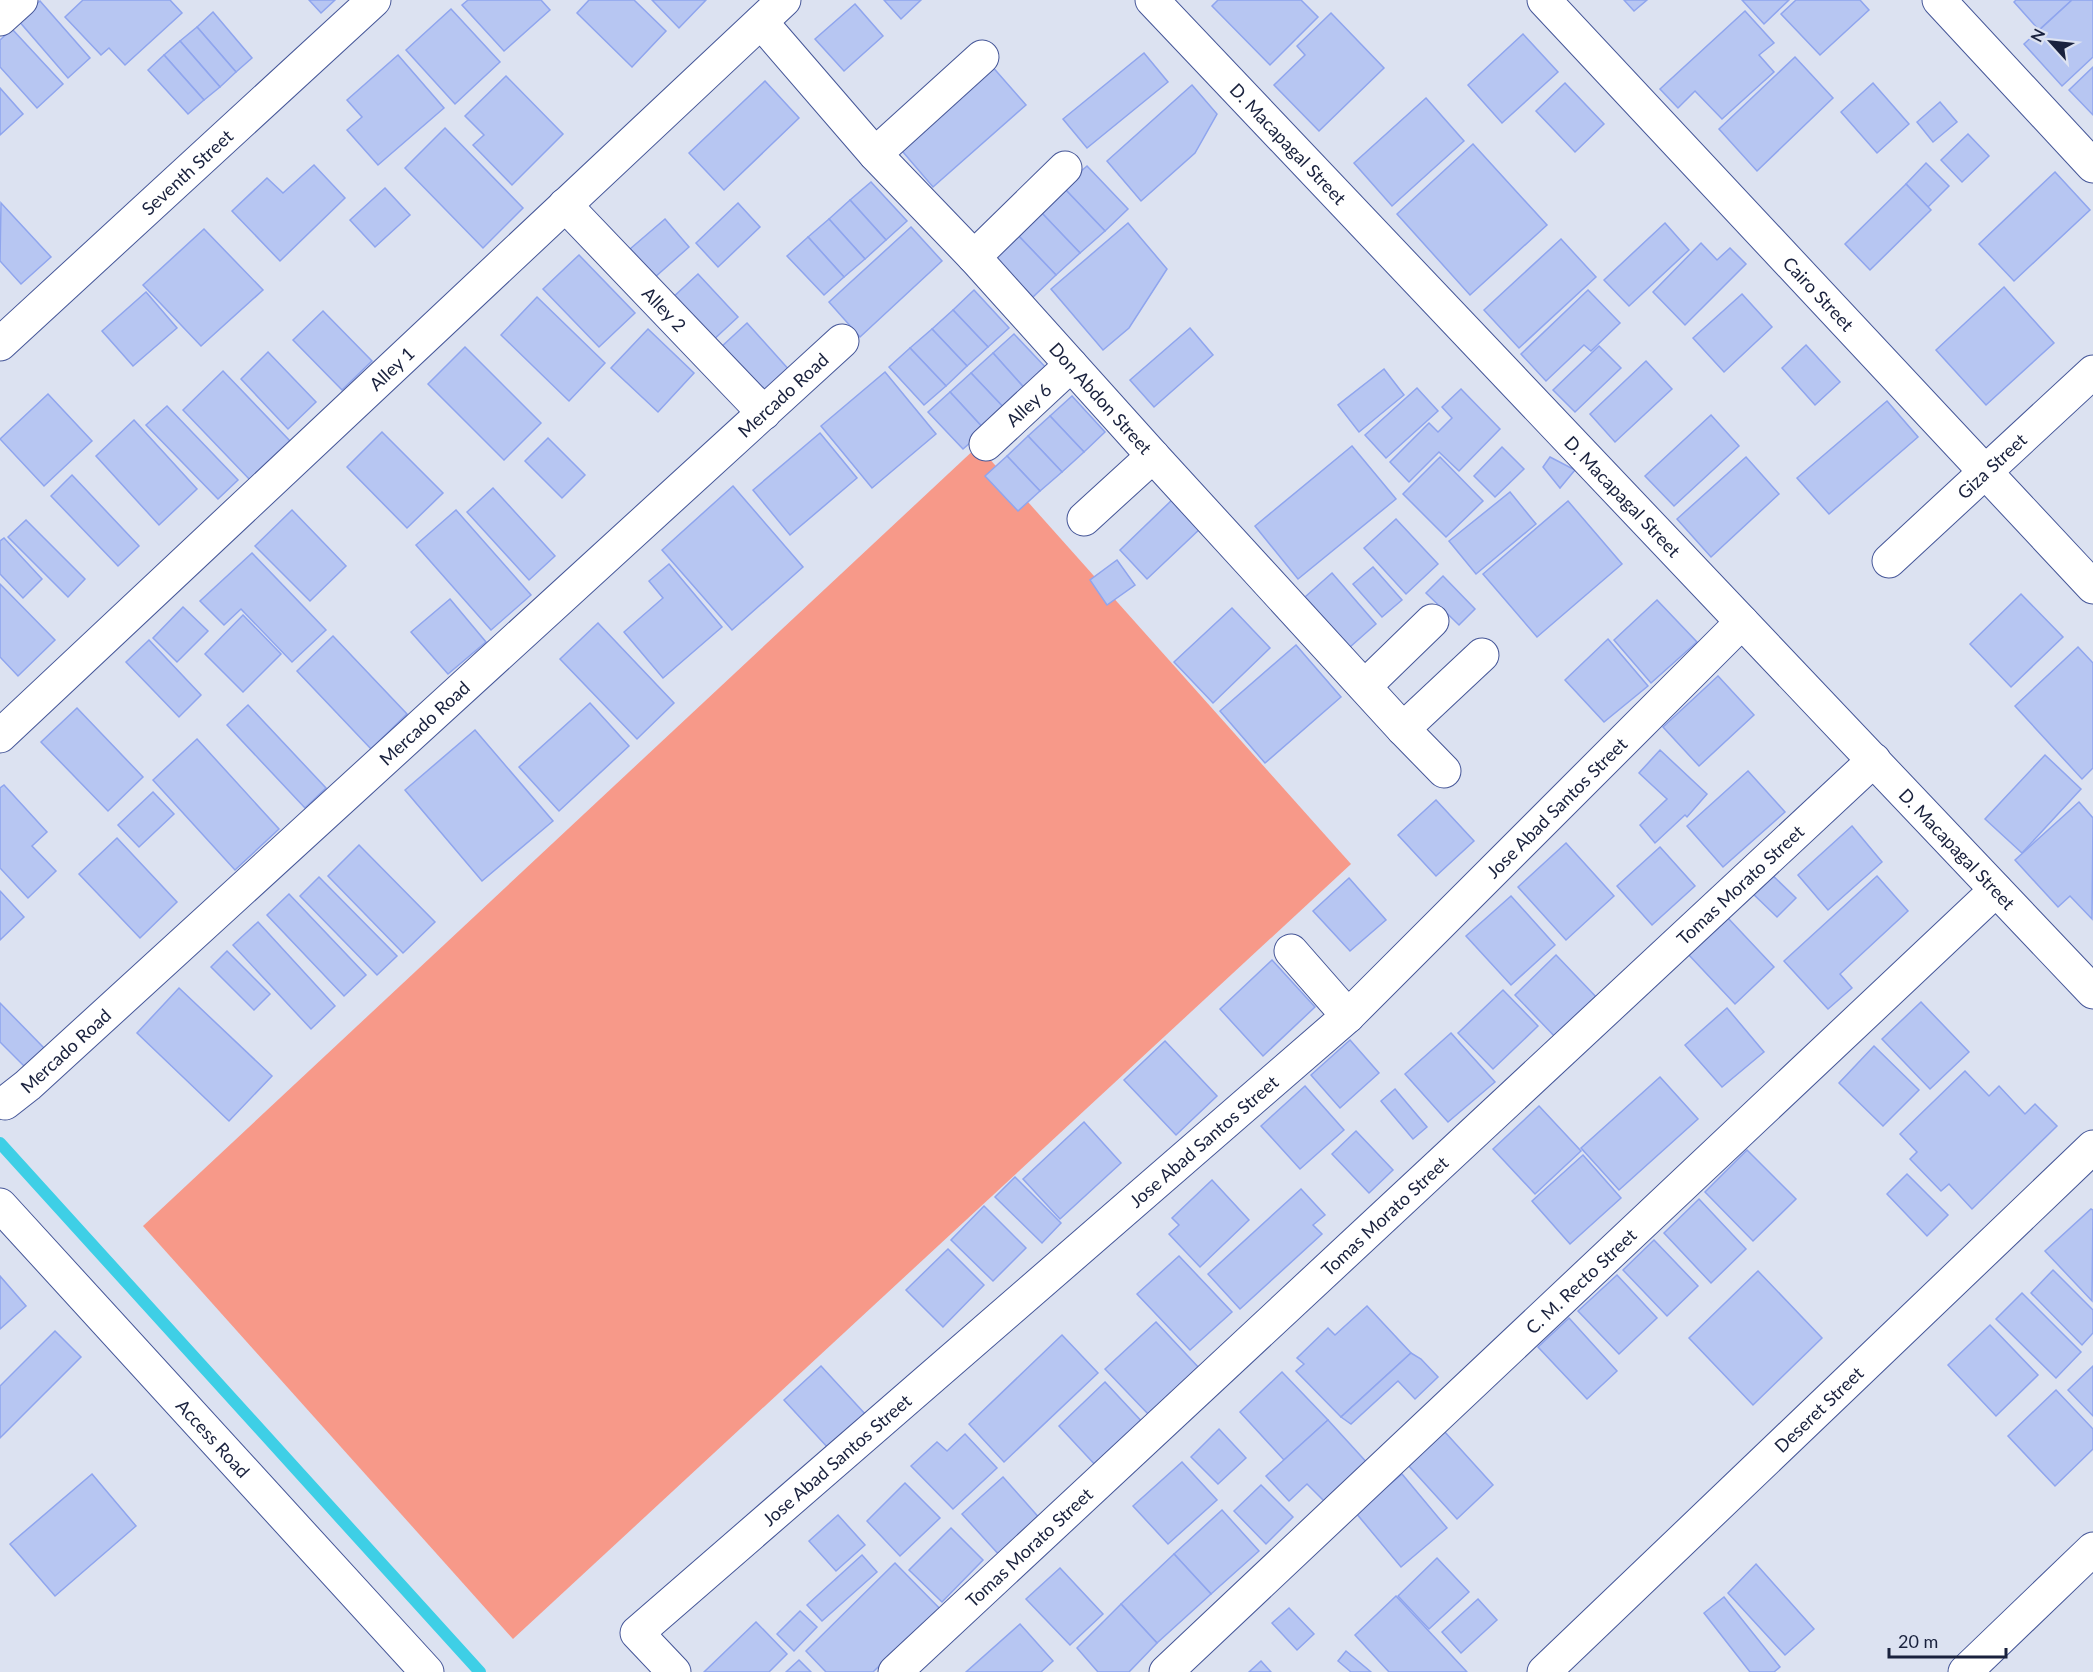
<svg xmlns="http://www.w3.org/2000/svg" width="2093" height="1672" viewBox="0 0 2093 1672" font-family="Lato,sans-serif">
<rect width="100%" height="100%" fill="#dce2f1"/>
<path fill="#f79989" d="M978,446L1351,864L513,1639L143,1226Z"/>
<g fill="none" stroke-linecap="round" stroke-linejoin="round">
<path stroke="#3ecfe6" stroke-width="12" d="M0,1143L480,1672"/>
</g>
<g fill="#b7c6f2" stroke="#8fa5ee" stroke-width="1.5">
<path d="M83,0H170L182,13L125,65L109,48L101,55L65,17Z"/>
<path d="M309,0H335L321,13Z"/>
<path d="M468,0H541L550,10L504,51L462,5Z"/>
<path d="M589,0H634L666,31L632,67L577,13Z"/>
<path d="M652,0H706L679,28Z"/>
<path d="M884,0H921L901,19Z"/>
<path d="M1218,0H1301L1318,17L1270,65L1212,6Z"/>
<path d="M1624,0H1647L1634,11Z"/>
<path d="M1742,0H1789L1764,24Z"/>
<path d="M1796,0H1860L1869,10L1820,55L1781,14Z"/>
<path d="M2016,0H2072L2039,30L2014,2Z"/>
<path d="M2072,0H2093V57L2062,86L2024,44Z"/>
<path d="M40,1L90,58L68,78L18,20Z"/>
<path d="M855,4L883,36L844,71L815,39Z"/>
<path d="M451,9L500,62L455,104L406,50Z"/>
<path d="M1745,11L1774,43L1759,55L1774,72L1722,119L1695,91L1678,108L1660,89Z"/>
<path d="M213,12L252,58L236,72L197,27Z"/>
<path d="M1331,13L1384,68L1319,131L1274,85L1305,55L1297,46Z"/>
<path d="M197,27L236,72L220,87L180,41Z"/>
<path d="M12,29L63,84L37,108L0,67V40Z"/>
<path d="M1523,34L1558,72L1502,123L1468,85Z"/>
<path d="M180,41L220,87L204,100L164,55Z"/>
<path d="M1144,53L1168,82L1087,148L1063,119Z"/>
<path d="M164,55L204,100L188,114L148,70Z"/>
<path d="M398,55L444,108L378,165L347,130L362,117L347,100Z"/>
<path d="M1795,57L1833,98L1757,171L1719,129Z"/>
<path d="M990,64L1026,105L933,187L897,145Z"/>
<path d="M2093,67V115L2069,90Z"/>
<path d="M506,76L563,134L512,185L473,145L484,135L465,116Z"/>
<path d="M765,81L799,118L724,190L689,153Z"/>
<path d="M1565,83L1604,124L1575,152L1536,111Z"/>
<path d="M1873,83L1909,124L1877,153L1841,112Z"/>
<path d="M1192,85L1217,114L1195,153L1141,201L1107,161Z"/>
<path d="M0,88L23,114L0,135Z"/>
<path d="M1426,98L1464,141L1392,206L1354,163Z"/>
<path d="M1940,102L1957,122L1933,142L1917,122Z"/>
<path d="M445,128L523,208L483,248L405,168Z"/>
<path d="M1968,134L1989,156L1962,182L1941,160Z"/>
<path d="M1473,144L1547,225L1470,295L1397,214Z"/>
<path d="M1926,163L1949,186L1928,207L1906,184Z"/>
<path d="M314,165L345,198L280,261L232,211L267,178L283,193Z"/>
<path d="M1087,166L1128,209L1105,231L1063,187Z"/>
<path d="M2055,172L2090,210L2014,281L1979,244Z"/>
<path d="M871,182L907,221L886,240L850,200Z"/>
<path d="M1906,184L1931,210L1870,270L1845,244Z"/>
<path d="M1063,187L1105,231L1080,253L1039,210Z"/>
<path d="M385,188L410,215L375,247L350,220Z"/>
<path d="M850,200L886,240L865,259L829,219Z"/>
<path d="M1,203L51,257L21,284L0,261Z"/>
<path d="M738,203L760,227L718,267L696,243Z"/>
<path d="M1039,210L1080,253L1056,275L1015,232Z"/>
<path d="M665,219L689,247L654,278L630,249Z"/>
<path d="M829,219L865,259L844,277L808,237Z"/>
<path d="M1128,223L1167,269L1129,328L1103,350L1051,289Z"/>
<path d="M1665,223L1689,250L1629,306L1604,280Z"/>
<path d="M911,227L942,261L860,337L829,302Z"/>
<path d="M204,229L263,290L201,346L143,285Z"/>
<path d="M1015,232L1056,275L1033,297L991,254Z"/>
<path d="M808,237L844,277L824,295L787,256Z"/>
<path d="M1561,239L1596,277L1519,348L1484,310Z"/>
<path d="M1701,243L1717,260L1730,248L1746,264L1685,325L1653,292Z"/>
<path d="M579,255L635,313L599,347L543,289Z"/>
<path d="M698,274L738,317L710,343L670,300Z"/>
<path d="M2004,287L2054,343L1986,405L1936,350Z"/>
<path d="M974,290L1009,328L988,347L953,310Z"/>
<path d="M1588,290L1620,323L1591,351L1584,345L1546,381L1521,354Z"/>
<path d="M146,292L177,328L133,366L102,331Z"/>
<path d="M1742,294L1772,327L1724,372L1693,338Z"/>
<path d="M537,297L605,363L569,401L501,335Z"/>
<path d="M953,310L988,347L967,366L932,329Z"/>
<path d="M323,311L372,361L342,390L293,340Z"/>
<path d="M747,323L791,372L764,397L720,348Z"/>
<path d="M1190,328L1213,355L1154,407L1130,380Z"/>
<path d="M648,329L694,373L658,412L611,368Z"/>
<path d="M932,329L967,366L946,386L910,348Z"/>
<path d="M1014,334L1049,371L1027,391L993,353Z"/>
<path d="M1806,345L1840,382L1815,405L1782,368Z"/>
<path d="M1599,346L1621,368L1575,412L1553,390Z"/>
<path d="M465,347L541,423L504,460L428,384Z"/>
<path d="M910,348L946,386L924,405L889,367Z"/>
<path d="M268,352L316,402L288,429L241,379Z"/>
<path d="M993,353L1027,391L1006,410L971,373Z"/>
<path d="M1646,361L1672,389L1615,442L1590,414Z"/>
<path d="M1384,369L1404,395L1359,432L1338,405Z"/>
<path d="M223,371L291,442L251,481L183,410Z"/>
<path d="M885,372L936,434L872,488L821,426Z"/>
<path d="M971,373L1006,410L985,430L950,392Z"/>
<path d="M1417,388L1438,411L1386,458L1365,435Z"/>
<path d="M1461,389L1500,429L1459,471L1439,452L1409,482L1390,462L1429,423L1438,432L1452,418L1442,407Z"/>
<path d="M950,392L985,430L963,449L928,412Z"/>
<path d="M48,394L92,441L44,486L0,439Z"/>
<path d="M1072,396L1105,432L1084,452L1050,416Z"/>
<path d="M1887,401L1918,437L1829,514L1797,478Z"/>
<path d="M167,406L238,480L218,499L146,425Z"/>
<path d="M1711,415L1739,446L1674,506L1645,476Z"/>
<path d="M1050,416L1084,452L1062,472L1028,436Z"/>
<path d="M134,420L197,489L159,525L96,456Z"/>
<path d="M382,432L443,493L407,528L347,467Z"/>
<path d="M820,433L857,478L790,535L753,490Z"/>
<path d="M1028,436L1062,472L1040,491L1007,456Z"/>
<path d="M548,438L585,475L562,498L525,461Z"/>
<path d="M1352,446L1396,499L1298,579L1255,526Z"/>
<path d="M1502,447L1524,469L1495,497L1474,476Z"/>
<path d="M1007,456L1040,491L1018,511L985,476Z"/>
<path d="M1440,457L1483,501L1446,537L1403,494Z"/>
<path d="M1550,457L1575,470L1560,488L1543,467Z"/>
<path d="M1746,457L1779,494L1711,557L1677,519Z"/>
<path d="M72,475L139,546L118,566L51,496Z"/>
<path d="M733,486L803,567L732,630L662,550Z"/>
<path d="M493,488L555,556L529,580L467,512Z"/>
<path d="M1510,492L1536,524L1476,574L1449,541Z"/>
<path d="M1174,498L1202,527L1147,579L1120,550Z"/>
<path d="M1568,501L1622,564L1537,637L1483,574Z"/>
<path d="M292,510L346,566L310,601L255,546Z"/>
<path d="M456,510L531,595L491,630L416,545Z"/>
<path d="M1396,519L1438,564L1406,594L1364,548Z"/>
<path d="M26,520L85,579L68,597L8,537Z"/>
<path d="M4,538L42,579L23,598L0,574V541Z"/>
<path d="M252,553L326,630L292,662L241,609L224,625L200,601Z"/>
<path d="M1117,560L1135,585L1107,605L1090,580Z"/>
<path d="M669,564L722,627L663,678L624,632L663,598L649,581Z"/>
<path d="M1373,567L1402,600L1382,617L1353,584Z"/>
<path d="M1332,573L1376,624L1350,647L1305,597Z"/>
<path d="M1443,576L1475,609L1459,625L1426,593Z"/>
<path d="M0,584L55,640L18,676L0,657Z"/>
<path d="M2021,594L2063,637L2011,687L1970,644Z"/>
<path d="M450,599L486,642L448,674L411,632Z"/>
<path d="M1657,600L1697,642L1651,683L1614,640Z"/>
<path d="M183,607L208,631L177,662L153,638Z"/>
<path d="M1232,608L1270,648L1213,703L1174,662Z"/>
<path d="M243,615L281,654L243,692L205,654Z"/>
<path d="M598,623L674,703L637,739L560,659Z"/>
<path d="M333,636L407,714L371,749L297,671Z"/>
<path d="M1608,639L1648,686L1604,722L1565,680Z"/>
<path d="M149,640L201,695L179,717L126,662Z"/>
<path d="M1296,645L1341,697L1265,763L1220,711Z"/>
<path d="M2078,647L2093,663V768L2082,779L2015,706Z"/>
<path d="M1718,676L1754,715L1699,766L1663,727Z"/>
<path d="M590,703L629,746L559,811L519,767Z"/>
<path d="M248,705L326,788L305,808L227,725Z"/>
<path d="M77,708L143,777L108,811L41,742Z"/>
<path d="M475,730L553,821L482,881L405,790Z"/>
<path d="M197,739L279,829L235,870L153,780Z"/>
<path d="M1660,750L1707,794L1687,817L1685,815L1655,843L1640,825L1667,799L1639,773Z"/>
<path d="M2045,755L2081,789L2022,853L1985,819Z"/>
<path d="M1748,771L1785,812L1723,867L1687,826Z"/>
<path d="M4,785L47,832L32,846L56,871L28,898L0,868V788Z"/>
<path d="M153,792L174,814L139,847L118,825Z"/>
<path d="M1436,800L1474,841L1436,876L1398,835Z"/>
<path d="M2079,802L2093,818L2092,919L2070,896L2058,907L2015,860Z"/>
<path d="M1852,826L1882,862L1828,910L1798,875Z"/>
<path d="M117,838L177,902L140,938L79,874Z"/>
<path d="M1566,843L1614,896L1566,940L1518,887Z"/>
<path d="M359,845L435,922L403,953L328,876Z"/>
<path d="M1660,847L1695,886L1652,925L1617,886Z"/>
<path d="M1767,870L1796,898L1777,917L1748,889Z"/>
<path d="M1877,876L1908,911L1840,974L1852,988L1828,1009L1784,961Z"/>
<path d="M319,877L397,956L377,975L300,896Z"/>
<path d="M1349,878L1386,920L1350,951L1313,911Z"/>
<path d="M0,891L24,917L0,940Z"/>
<path d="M289,894L366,975L344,996L267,915Z"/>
<path d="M1511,896L1555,945L1511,985L1466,936Z"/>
<path d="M1727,917L1774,967L1735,1004L1688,954Z"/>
<path d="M258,922L335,1006L311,1029L233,945Z"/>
<path d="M227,951L270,994L254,1010L211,967Z"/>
<path d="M1556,955L1599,1000L1558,1040L1515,995Z"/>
<path d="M1272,960L1315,1007L1263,1056L1220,1009Z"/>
<path d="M179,988L272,1076L229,1121L137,1033Z"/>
<path d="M1503,990L1538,1026L1493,1069L1458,1033Z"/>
<path d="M1921,1002L1969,1052L1930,1089L1882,1039Z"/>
<path d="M0,1003L44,1048L25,1067L0,1042Z"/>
<path d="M1727,1008L1764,1052L1722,1087L1685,1045Z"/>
<path d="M1451,1033L1495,1082L1448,1122L1405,1074Z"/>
<path d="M1350,1040L1379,1073L1340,1108L1311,1075Z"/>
<path d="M1165,1041L1217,1096L1176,1135L1124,1080Z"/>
<path d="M1874,1046L1919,1090L1883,1126L1839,1083Z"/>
<path d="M1965,1071L1989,1096L1999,1086L2025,1114L2035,1104L2057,1126L1972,1209L1949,1184L1941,1191L1910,1159L1917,1152L1900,1134Z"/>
<path d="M1660,1077L1698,1119L1619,1190L1581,1148Z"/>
<path d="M1305,1086L1344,1130L1300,1169L1261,1126Z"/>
<path d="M1395,1089L1427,1127L1413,1139L1381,1101Z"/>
<path d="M1539,1106L1581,1151L1535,1194L1493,1149Z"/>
<path d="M1084,1122L1121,1163L1060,1219L1023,1179Z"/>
<path d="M1356,1131L1393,1170L1369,1193L1332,1154Z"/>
<path d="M1747,1150L1796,1199L1753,1241L1705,1192Z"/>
<path d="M1583,1155L1621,1198L1570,1244L1532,1201Z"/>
<path d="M1907,1174L1948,1215L1927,1236L1887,1194Z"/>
<path d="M1015,1177L1061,1223L1042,1243L995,1197Z"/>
<path d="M1212,1180L1249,1220L1200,1267L1169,1234L1179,1225L1172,1218Z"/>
<path d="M1301,1189L1325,1215L1313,1225L1322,1234L1240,1309L1208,1274Z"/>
<path d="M1699,1199L1746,1249L1711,1283L1664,1233Z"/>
<path d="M984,1206L1026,1248L993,1281L951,1240Z"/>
<path d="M2091,1209L2093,1210L2092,1301L2045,1251Z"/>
<path d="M1654,1240L1698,1286L1667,1316L1623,1270Z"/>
<path d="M948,1249L984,1285L943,1327L906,1290Z"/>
<path d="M1179,1256L1232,1312L1190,1350L1137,1294Z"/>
<path d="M2053,1270L2093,1310V1333L2082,1345L2031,1293Z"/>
<path d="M1758,1271L1822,1338L1753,1405L1689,1338Z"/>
<path d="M1617,1275L1657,1318L1619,1354L1578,1311Z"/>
<path d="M0,1276L26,1306L0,1329Z"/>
<path d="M2022,1293L2081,1352L2056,1378L1996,1319Z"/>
<path d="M1367,1306L1411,1353L1341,1417L1296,1371L1304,1364L1297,1358L1328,1328L1335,1335Z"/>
<path d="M1569,1318L1617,1371L1587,1399L1538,1347Z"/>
<path d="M1156,1322L1200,1369L1149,1415L1105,1369Z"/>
<path d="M1990,1325L2038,1375L1996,1416L1948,1365Z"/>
<path d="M55,1331L81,1357L0,1438V1386Z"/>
<path d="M1062,1335L1098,1373L1004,1462L969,1424Z"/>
<path d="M1411,1353L1421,1359L1438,1377L1415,1399L1398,1381L1351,1424L1341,1417Z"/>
<path d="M821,1366L866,1415L829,1449L784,1400Z"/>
<path d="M2093,1366V1416L2068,1390Z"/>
<path d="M1282,1372L1328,1420L1284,1460L1240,1412Z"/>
<path d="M1105,1382L1145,1425L1098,1468L1059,1426Z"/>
<path d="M2056,1390L2093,1429V1449L2055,1486L2008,1436Z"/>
<path d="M1328,1420L1370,1466L1328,1505L1307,1484L1289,1501L1266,1476Z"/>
<path d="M1219,1429L1246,1458L1218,1484L1191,1457Z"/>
<path d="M1444,1431L1493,1485L1457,1519L1408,1465Z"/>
<path d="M965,1434L997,1468L953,1509L911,1466L937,1442L947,1451Z"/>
<path d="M1182,1462L1217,1500L1168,1544L1133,1506Z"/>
<path d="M92,1474L136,1526L55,1596L10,1544Z"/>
<path d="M1402,1474L1447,1528L1401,1567L1356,1513Z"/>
<path d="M1003,1477L1042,1521L1001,1557L962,1514Z"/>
<path d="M905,1483L940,1518L900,1556L867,1521Z"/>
<path d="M1261,1485L1293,1517L1266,1544L1234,1511Z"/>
<path d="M1222,1510L1259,1551L1211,1594L1174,1554Z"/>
<path d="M838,1515L865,1545L836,1571L809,1541Z"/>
<path d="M951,1528L983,1560L942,1602L909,1570Z"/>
<path d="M1174,1554L1211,1594L1157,1643L1121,1604Z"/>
<path d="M862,1555L877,1572L822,1621L807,1605Z"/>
<path d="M1437,1558L1469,1592L1429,1629L1398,1596Z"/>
<path d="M895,1563L948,1617L915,1631L873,1672H826L806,1651Z"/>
<path d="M1756,1564L1814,1629L1785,1655L1728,1593Z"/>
<path d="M1060,1568L1103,1614L1070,1645L1026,1599Z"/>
<path d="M1396,1596L1467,1672H1389L1355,1635Z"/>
<path d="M1724,1597L1780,1667L1774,1672H1750L1704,1613Z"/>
<path d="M1478,1599L1497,1620L1461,1653L1442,1632Z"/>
<path d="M1121,1604L1157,1643L1129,1672H1098L1077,1648Z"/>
<path d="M1289,1608L1314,1634L1297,1650L1272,1623Z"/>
<path d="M800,1611L817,1627L794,1651L777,1634Z"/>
<path d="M756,1622L787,1654L769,1672H704Z"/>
<path d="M1020,1624L1053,1661L1041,1672H966Z"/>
<path d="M1346,1651L1371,1672H1351L1338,1661Z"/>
<path d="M799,1660L811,1672H786Z"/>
<path d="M1261,1661L1271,1672H1249Z"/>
</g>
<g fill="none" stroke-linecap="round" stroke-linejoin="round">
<g stroke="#455698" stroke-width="35">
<g id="minor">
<path id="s1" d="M1152,0L2093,992"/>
<path id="s2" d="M1544,0L2093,587"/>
<path d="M1939,0L2093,166"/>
<path d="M0,19L21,0"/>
<path id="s3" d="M761,22L875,154L974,257L1153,456L1403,729L1444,771"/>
<path d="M875,154L982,57"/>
<path id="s4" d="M565,205L764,413"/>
<path d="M974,257L1065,168"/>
<path id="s5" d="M0,344L374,0"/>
<path id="s6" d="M986,444L1071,365"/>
<path d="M1084,519L1153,456"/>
<path id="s7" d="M1889,561L2093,372"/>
<path d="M1365,686L1432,621"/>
<path d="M1403,729L1482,655"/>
<path id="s8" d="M0,736L784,0"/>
<path d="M1291,951L1348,1016"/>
<path id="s9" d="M5,1103L28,1085L842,341"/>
<path id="s10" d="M0,1205L427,1672"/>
<path id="s11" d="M674,1672L637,1633L1348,1016L1742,622"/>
<path id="s12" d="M895,1672L1874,760"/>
<path id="s13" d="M1166,1672L1996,890"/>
<path id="s14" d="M1544,1672L2093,1147"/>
<path d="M1965,1672L2093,1549"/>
</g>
</g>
<use href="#minor" stroke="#fff" stroke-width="33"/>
</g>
<g text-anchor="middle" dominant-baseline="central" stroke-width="4.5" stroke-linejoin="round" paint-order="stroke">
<g font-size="18" fill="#19213d" stroke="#dce2f1">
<text stroke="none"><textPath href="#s1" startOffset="198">D. Macapagal Street</textPath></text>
<text stroke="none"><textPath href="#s5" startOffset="254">Seventh Street</textPath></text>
<text stroke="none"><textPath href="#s2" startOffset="402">Cairo Street</textPath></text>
<text stroke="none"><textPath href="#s4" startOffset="144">Alley 2</textPath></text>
<text stroke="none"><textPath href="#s8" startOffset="537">Alley 1</textPath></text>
<text stroke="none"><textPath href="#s9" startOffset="1052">Mercado Road</textPath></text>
<text stroke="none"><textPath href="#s3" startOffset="507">Don Abdon Street</textPath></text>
<text stroke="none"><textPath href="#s6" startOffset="58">Alley 6</textPath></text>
<text stroke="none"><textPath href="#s7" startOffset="140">Giza Street</textPath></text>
<text stroke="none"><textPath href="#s1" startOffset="684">D. Macapagal Street</textPath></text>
<text stroke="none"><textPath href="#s9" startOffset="566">Mercado Road</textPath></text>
<text stroke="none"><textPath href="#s11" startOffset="1290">Jose Abad Santos Street</textPath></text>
<text stroke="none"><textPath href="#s1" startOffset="1170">D. Macapagal Street</textPath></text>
<text stroke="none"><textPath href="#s12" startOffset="1155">Tomas Morato Street</textPath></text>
<text stroke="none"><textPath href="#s9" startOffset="80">Mercado Road</textPath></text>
<text stroke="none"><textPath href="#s11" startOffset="804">Jose Abad Santos Street</textPath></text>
<text stroke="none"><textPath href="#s12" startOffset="669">Tomas Morato Street</textPath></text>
<text stroke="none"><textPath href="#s13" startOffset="570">C. M. Recto Street</textPath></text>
<text stroke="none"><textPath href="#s14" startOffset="380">Deseret Street</textPath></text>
<text stroke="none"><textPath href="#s10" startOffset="316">Access Road</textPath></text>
<text stroke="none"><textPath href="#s11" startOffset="318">Jose Abad Santos Street</textPath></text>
<text stroke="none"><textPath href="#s12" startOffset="183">Tomas Morato Street</textPath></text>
</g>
</g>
<g transform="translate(2051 42) rotate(297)" stroke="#dce2f1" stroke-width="4.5" paint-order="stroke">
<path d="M0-4.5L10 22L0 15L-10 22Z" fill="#19213d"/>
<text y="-9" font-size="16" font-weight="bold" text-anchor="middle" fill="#19213d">N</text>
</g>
<path d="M1889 1648v9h117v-9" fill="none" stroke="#19213d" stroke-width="3"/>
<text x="1898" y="1648" font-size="18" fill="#19213d" stroke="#dce2f1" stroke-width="4.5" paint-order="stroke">20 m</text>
</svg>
